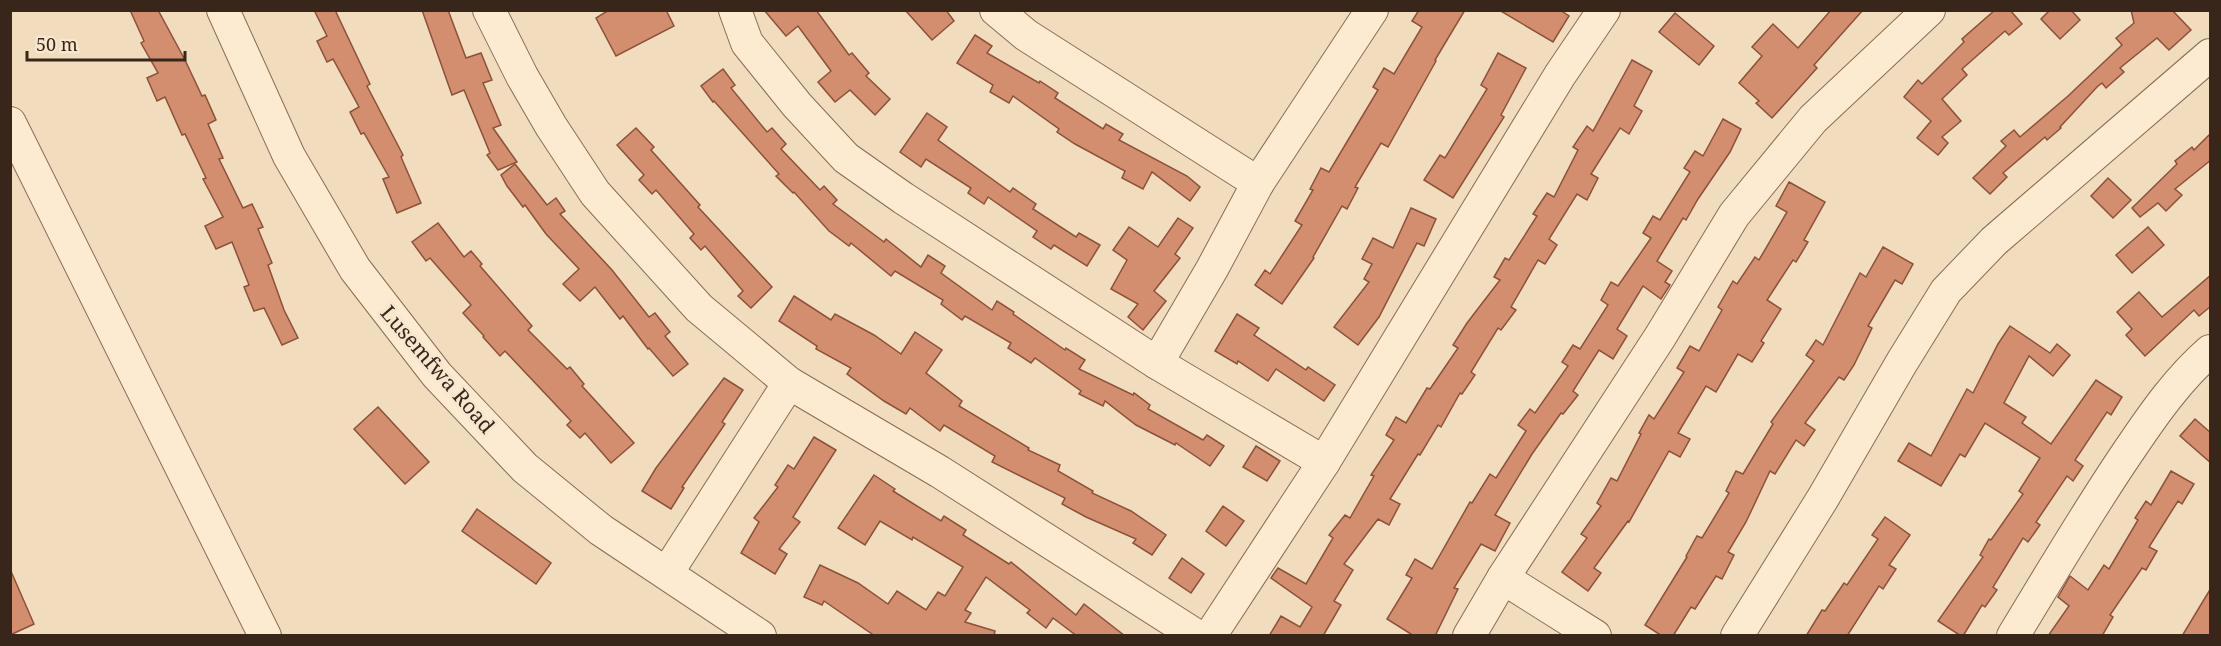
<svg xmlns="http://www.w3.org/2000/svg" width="2221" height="646" viewBox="0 0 2221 646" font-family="'Noto Serif',serif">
<rect width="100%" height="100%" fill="#f1dcbd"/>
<g fill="#d38e70" stroke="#8c5139" stroke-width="1.5">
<path d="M130,10H158L185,60L202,96L205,95L216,120L208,124L223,158L219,159L243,208L252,204L263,227L258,229L272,263L268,265L284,310L298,338L282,345L264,308L254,311L244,287L249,285L232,242L216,249L205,226L223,217L203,179L206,178L185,134L182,135L165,97L157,101L147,78L158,73L141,43L144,41Z"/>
<path d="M314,10H335L370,84L367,86L403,155L401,157L421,203L397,213L383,179L389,177L364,133L361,134L350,112L359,107L333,59L327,62L317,41L327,36Z"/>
<path d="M422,10H448L466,58L481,53L492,80L483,83L501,125L493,128L517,162L498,170L487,155L490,153L464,90L452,95Z"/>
<path d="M609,10H666L674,26L616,56L596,18Z"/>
<path d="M764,10H816L849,55L852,53L869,73L866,76L890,99L875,115L850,90L835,102L818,82L831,71L798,26L786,36Z"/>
<path d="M905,10H946L954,21L932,40Z"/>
<path d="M1419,10H1465L1435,60L1436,61L1388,147L1381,143L1355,187L1358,188L1347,209L1342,206L1313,257L1314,258L1282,304L1255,285L1265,270L1270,274L1302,225L1295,221L1313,190L1310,189L1321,168L1329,172L1357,125L1378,90L1373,87L1384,68L1394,74L1422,27L1412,21Z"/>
<path d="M1499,10H1560L1569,16L1553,42Z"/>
<path d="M1831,10H1863L1814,65L1817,68L1772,118L1756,103L1759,101L1739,83L1762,56L1752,47L1773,24L1798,48Z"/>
<path d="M1995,10H2010L2022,24L2009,35L2005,31L1962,69L1967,75L1942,99L1961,121L1942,137L1948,143L1938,155L1917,138L1931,121L1904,97L1918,80L1922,84L1964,42L1962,39Z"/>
<path d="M2050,10H2071L2080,20L2060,39L2041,19Z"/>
<path d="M2131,10H2172L2191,30L2169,50L2157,38L2120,68L2124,72L2106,88L2102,83L2097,87L2060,127L2061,128L2047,140L2045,137L2003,173L2007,177L1990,194L1973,178L2006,146L2001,141L2014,130L2020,137L2068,96L2122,45L2116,38L2134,23Z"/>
<path d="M1675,13L1714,46L1699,65L1659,32Z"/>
<path d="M975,35L992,46L987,53L1039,83L1040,81L1058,93L1055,98L1103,129L1106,124L1123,134L1119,140L1187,176L1200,187L1190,201L1152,172L1143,189L1122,178L1125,171L1075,144L1057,132L1059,129L1013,96L1009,103L990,92L993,85L957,63Z"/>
<path d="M1498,53L1526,68L1501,115L1504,117L1453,198L1424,180L1440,155L1445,158L1487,89L1481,85Z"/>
<path d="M1632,60L1652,71L1634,106L1642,111L1629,134L1620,128L1591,174L1598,178L1587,200L1577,194L1549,239L1557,245L1545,264L1538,260L1511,307L1516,310L1501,330L1498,328L1471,372L1475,375L1462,394L1460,393L1441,427L1438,425L1420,455L1418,454L1390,499L1400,504L1389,525L1378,519L1344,564L1353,570L1334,601L1341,605L1323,636H1269L1281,616L1300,627L1312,607L1271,578L1278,568L1306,584L1333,538L1329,535L1345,515L1350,518L1374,476L1371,475L1394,440L1386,435L1396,417L1406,423L1427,388L1430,389L1458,348L1453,345L1467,323L1500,280L1494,277L1505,258L1509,260L1537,216L1533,214L1547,193L1554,197L1578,150L1573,147L1587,126L1593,131Z"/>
<path d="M723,69L735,85L731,88L767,132L772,128L786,144L781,149L820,190L824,186L837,200L833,204L884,242L886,239L921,267L928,255L945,266L941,273L992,310L997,301L1014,312L1013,314L1065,350L1066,348L1085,360L1079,369L1133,395L1134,393L1150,405L1148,409L1203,440L1207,435L1224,446L1210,466L1176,443L1175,445L1136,425L1105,401L1103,406L1079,394L1081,391L1035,358L1031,363L1008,348L1011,343L965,316L962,320L941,304L943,300L895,271L891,276L851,243L849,246L829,231L794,192L793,193L776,176L779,174L714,101L713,102L701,86Z"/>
<path d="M927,113L947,127L938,140L1010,192L1013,188L1036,204L1033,209L1076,237L1079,233L1100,245L1087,266L1054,245L1051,249L1033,237L1037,231L988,197L984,204L968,193L971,188L926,159L921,167L900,152Z"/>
<path d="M1723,119L1741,129L1730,152L1698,199L1686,220L1683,218L1657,261L1672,271L1665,282L1670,285L1661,299L1643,286L1617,329L1627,336L1613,359L1599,350L1573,391L1578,395L1563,414L1561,413L1532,454L1495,515L1510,523L1495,551L1481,544L1454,588L1458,589L1435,636H1414L1387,619L1412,578L1406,575L1415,559L1432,569L1470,502L1472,503L1490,474L1496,478L1526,431L1518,425L1530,409L1535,413L1568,366L1562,362L1573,345L1580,349L1608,305L1601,300L1611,282L1618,286L1651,238L1643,233L1653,216L1660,220L1690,172L1684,168L1695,151L1703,156Z"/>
<path d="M636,128L654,147L651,150L700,205L698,207L772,287L751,308L738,296L743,291L705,246L701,250L690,238L694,234L656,190L652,194L639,180L644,175L617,145Z"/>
<path d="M2211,133V160L2175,189L2182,195L2166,211L2158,203L2140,217L2132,208L2177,164L2175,161L2192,147L2194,150Z"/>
<path d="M515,164L547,205L556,198L565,211L560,214L612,270L649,317L655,313L670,332L665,336L688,364L673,376L649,348L648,349L623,316L620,319L595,287L580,301L563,284L579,269L546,234L525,205L523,207L507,186L501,175Z"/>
<path d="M2108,178L2131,200L2113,218L2091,196Z"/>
<path d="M1789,182L1825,202L1804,240L1808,242L1796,262L1793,260L1767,300L1781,309L1761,341L1764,343L1752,362L1738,354L1716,392L1706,386L1678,433L1690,439L1680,457L1669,451L1629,522L1628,521L1594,568L1601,573L1588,591L1562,572L1587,538L1581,534L1601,506L1597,503L1611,478L1617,481L1641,434L1639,433L1649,415L1654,419L1684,372L1677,368L1690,346L1699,351L1722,310L1718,307L1733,281L1737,284L1755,257L1759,260L1787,212L1776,206Z"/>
<path d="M1411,208L1436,219L1424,246L1417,243L1379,317L1358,345L1334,327L1369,282L1364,279L1372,264L1362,259L1373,238L1393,248Z"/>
<path d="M1178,218L1193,228L1175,254L1180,258L1154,291L1166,301L1143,330L1128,317L1138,304L1111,289L1127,260L1113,250L1129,227L1158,247Z"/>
<path d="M438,223L464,257L471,251L482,264L480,266L532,326L528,330L567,369L570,367L584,384L582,386L634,443L611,463L585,433L580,438L567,425L571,421L505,351L500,356L483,337L484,336L463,313L471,305L430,258L426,261L412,242Z"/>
<path d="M2148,227L2164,245L2132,273L2116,255Z"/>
<path d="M1883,247L1913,264L1902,284L1895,280L1868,326L1872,328L1854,365L1844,380L1839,377L1805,423L1815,430L1804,446L1796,440L1775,474L1770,471L1746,522L1728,552L1734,555L1722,579L1716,576L1695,609L1691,607L1673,636H1662L1645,625L1687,557L1686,556L1697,536L1702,538L1729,493L1726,491L1736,471L1743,474L1773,424L1771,422L1814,361L1806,355L1816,340L1823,345L1860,273L1866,277Z"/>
<path d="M2211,275V306L2199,316L2194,310L2145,356L2126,335L2132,329L2117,312L2139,292L2162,317Z"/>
<path d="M794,296L831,320L835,314L874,335L901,354L915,332L942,350L926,373L962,401L959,406L1029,448L1028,450L1060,465L1058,471L1093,491L1092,493L1131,511L1166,535L1152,555L1133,543L1136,539L1086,517L1062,504L1065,498L992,462L995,456L944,425L940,431L910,408L906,414L884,401L847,374L851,368L816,349L817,346L779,321Z"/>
<path d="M1237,314L1259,328L1254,335L1306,370L1308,367L1335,385L1324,401L1276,369L1268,381L1238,361L1237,364L1215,351Z"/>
<path d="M2010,326L2050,353L2057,344L2070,355L2053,376L2029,356L2004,403L2026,417L2022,423L2051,444L2096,380L2122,397L2111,415L2107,412L2075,460L2083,466L2073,481L2067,476L2036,522L2040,525L2028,542L2023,538L1993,587L1997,590L1985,607L1982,605L1963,636H1961L1938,621L1983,557L1980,555L1989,539L1991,540L2023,494L2019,491L2040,458L1985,423L1965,457L1960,454L1941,486L1898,461L1909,443L1931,456L1967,389L1973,393L1998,344Z"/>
<path d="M724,378L743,390L722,422L725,424L682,487L684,488L671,509L642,491L656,468Z"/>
<path d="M378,407L429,462L405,484L354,429Z"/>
<path d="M2195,419L2211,433V463L2180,436Z"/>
<path d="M814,437L836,450L793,517L800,522L779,549L787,554L775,574L741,553L759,522L754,518L778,487L775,485L788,465L794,469Z"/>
<path d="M1256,446L1280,461L1267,481L1243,467Z"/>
<path d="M2171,471L2194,484L2182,504L2178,501L2149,547L2157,551L2146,570L2142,568L2110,615L2113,617L2102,636H2048L2069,606L2058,597L2070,576L2088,590L2104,565L2109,569L2138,520L2135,518L2146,501L2151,505Z"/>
<path d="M874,475L895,489L893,491L941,521L944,516L966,530L963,535L1009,564L1011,562L1076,615L1084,604L1125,636H1077L1053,618L1046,628L1027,613L1030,610L986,577L965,610L971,613L965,622L995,631L994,636H875L824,601L822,605L804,597L820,565L858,583L888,604L897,591L926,610L938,592L945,596L963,567L913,537L912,540L880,521L865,545L838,528Z"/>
<path d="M1223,506L1244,521L1226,546L1206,531Z"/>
<path d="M477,509L551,563L536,584L462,531Z"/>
<path d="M1885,517L1910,535L1889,565L1896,569L1883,589L1879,586L1847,636H1806L1822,610L1825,611L1844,583L1847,585L1878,539L1872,535Z"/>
<path d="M1182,558L1204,574L1191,593L1169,578Z"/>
<path d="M10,569L34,624L10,635Z"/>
<path d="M2211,588V636H2182Z"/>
</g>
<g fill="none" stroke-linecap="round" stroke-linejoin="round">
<g stroke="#8b6c55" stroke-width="34">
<g id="minor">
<path d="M223,10L289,156L355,269L437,375L525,468L601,530L760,636"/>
<path d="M489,10L522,76L551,126L595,193L699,308L789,383L940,472L1197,636"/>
<path d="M735,10L747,43L797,105L846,158L903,198L1157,363L1324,462"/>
<path d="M996,10L1026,35L1258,183"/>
<path d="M10,123L265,636"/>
<path d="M1157,363L1212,269L1258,183L1372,10"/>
<path d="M667,573L789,383"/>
<path d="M1503,578L1595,636"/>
<path d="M1210,636L1324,462L1560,75L1604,10"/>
<path d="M1469,636L1503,578L1660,337L1734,215L1813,119L1929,10"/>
<path d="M1737,636L1823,498L1902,362L1946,291L1994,241L2210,55"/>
<path d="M2013,636C2052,572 2090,507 2132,446C2155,412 2179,378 2210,351"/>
</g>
</g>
<use href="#minor" stroke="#fcead1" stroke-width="32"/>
</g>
<g text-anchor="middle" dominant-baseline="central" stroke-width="6" stroke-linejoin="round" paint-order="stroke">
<g font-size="21" fill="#39261b" stroke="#f8e7ce">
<text transform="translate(438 369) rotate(49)">Lusemfwa Road</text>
</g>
</g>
<rect width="2221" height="646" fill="none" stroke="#39261b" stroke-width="24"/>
<path d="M27 51v9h158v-9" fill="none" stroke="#39261b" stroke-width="3"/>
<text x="36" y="51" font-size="18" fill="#39261b" stroke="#f8e7ce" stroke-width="4.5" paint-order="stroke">50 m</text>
</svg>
